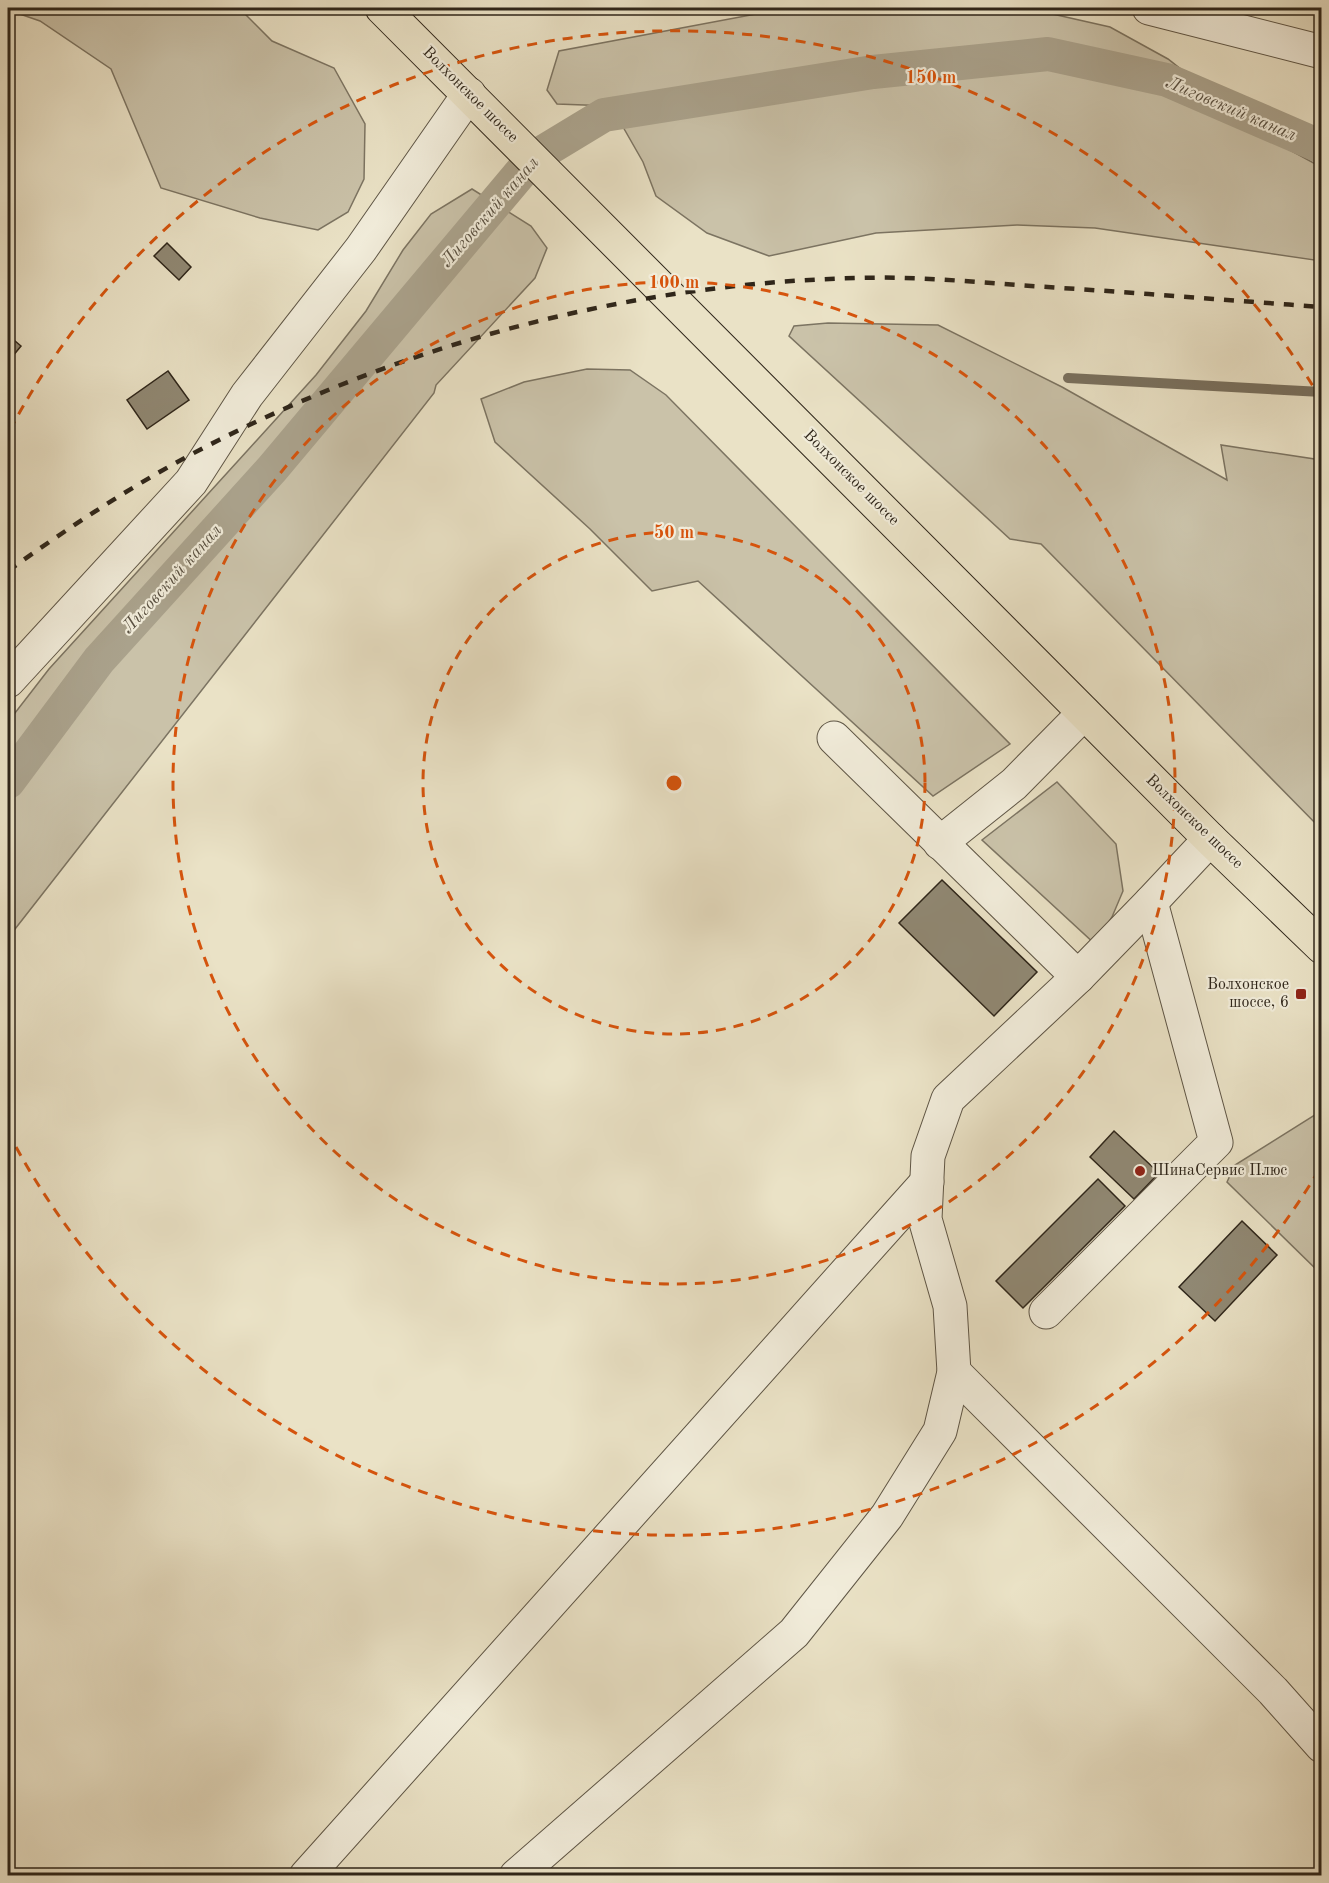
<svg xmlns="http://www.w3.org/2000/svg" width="1329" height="1883" viewBox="0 0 1329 1883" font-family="'Old Standard TT',serif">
<rect width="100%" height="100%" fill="#eae2c6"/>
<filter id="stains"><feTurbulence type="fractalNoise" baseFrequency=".00333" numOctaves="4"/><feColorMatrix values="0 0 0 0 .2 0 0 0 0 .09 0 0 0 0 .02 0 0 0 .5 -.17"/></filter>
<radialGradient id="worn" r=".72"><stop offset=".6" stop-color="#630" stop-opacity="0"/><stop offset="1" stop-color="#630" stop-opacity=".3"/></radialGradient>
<g fill="#cac2a9" stroke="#7c7462" stroke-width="1.5">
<path d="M8,8H239L272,41L334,68L365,124L364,179L348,212L318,230L260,218L161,188L111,69L40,21L8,10Z"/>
<path d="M788,8H1026L1110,27L1168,59L1268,138L1321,167V261L1095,228L1017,225L876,233L769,256L707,233L656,196L643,162L611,106L557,104L547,90L559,51Z"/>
<path d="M472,189L531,226L547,248L535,278L436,385L434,393L8,938V722L49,669L316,375L366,311L403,250L431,214Z"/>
<path d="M828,323L938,325L1062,387L1227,480L1221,445L1321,460V829L1041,544L1010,539L789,336L794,326Z"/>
<path d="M587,369L630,370L666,395L1010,744L933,796L698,581L652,591L590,529L495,442L481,399L524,382Z"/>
<path d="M1057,782L1116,844L1123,891L1112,917L1095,944L982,840Z"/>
<path d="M1321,1111V1274L1227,1182L1235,1165Z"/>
</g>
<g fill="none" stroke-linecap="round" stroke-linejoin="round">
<path stroke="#79705e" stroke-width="10" d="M1068,378L1322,392"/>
<path stroke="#aaa28c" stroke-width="34" d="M8,782L99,660L272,469L533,158L604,115L873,72L1048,54L1167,80L1322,147"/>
</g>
<g fill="#908873" stroke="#2f261a" stroke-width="1.5">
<path d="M167,243L191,267L179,280L154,256Z"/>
<path d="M8,335L21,346L8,362Z"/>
<path d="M168,371L189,400L147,429L127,400Z"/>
<path d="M942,880L1037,972L994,1016L899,923Z"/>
<path d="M1114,1131L1159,1173L1134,1199L1090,1157Z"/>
<path d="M1098,1179L1125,1206L1023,1308L996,1281Z"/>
<path d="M1242,1221L1277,1255L1215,1321L1179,1287Z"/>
</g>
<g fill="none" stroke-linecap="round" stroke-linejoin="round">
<g stroke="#5e5545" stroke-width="35">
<g id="minor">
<path d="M1149,8L1322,52"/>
<path d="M8,681L191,482L247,395L361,249L469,94"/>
<path d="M834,738L1078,977"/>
<path d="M940,843L1014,784L1084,713"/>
<path d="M1046,1312L1216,1142L1151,902"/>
<path d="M954,1372L1273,1691L1322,1746"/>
<path d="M306,1876L927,1182"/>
<path d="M516,1876L794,1633L887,1516L940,1431L954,1372L950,1306L925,1219L928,1156L948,1099L1078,977L1151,902L1210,839"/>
</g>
</g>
<g stroke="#2f261a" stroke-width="35">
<path id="major" d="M382,8L1210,839L1322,947"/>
</g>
<use href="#minor" stroke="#f1ecda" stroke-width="33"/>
<use href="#major" stroke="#eae2c6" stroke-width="33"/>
<path stroke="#2f261a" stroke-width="4.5" stroke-dasharray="10 10" stroke-linecap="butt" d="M8,571C75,523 145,477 219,440C416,340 637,283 858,278C916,276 974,282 1031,286C1128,292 1225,300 1322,307"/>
</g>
<g fill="none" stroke="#d6540d" stroke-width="3" stroke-dasharray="10 8">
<circle cx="674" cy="783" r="251"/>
<circle cx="674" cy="783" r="501"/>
<path d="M1319 1170A752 752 0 0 1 10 1136M10 430A752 752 0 0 1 1319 396"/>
</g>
<g fill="#8f2418" stroke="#f1ecda" stroke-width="2">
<rect x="1295" y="988" width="12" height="12" rx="3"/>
<circle cx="1140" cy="1171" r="6"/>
</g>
<g text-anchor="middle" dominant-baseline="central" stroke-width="4.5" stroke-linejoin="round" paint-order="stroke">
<g font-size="16" fill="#2f261a" stroke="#f1ecda">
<text transform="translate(470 95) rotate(45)">Волхонское шоссе</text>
<text transform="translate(851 478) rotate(45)">Волхонское шоссе</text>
<text transform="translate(1194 822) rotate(44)">Волхонское шоссе</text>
</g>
<g font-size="16" fill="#2f261a" stroke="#f1ecda" text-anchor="end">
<text x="1289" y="985">Волхонское<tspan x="1289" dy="18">шоссе, 6</tspan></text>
<text x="1152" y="1171" text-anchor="start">ШинаСервис Плюс</text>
</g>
<g font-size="18" font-style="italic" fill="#5a5142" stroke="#f1ecda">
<text transform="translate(1231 109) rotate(23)">Лиговский канал</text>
<text transform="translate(490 212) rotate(-49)">Лиговский канал</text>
<text transform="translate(172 579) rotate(-48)">Лиговский канал</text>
</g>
</g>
<circle cx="674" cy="783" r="9" fill="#d6540d" stroke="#f1ecda" stroke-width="3"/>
<g font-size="18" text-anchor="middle" font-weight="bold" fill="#d6540d" stroke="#f1ecda" stroke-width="4.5" stroke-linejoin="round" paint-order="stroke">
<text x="931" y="83">150 m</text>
<text x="674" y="288">100 m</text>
<text x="674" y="538">50 m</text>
</g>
<rect width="1329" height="1883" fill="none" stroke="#eae2c6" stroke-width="30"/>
<rect x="9" y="9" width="1311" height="1865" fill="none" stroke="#2f261a" stroke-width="3"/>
<rect x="15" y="15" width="1299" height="1853" fill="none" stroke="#2f261a" stroke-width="1.5"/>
<rect width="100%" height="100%" filter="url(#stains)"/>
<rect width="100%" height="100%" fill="url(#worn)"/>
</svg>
